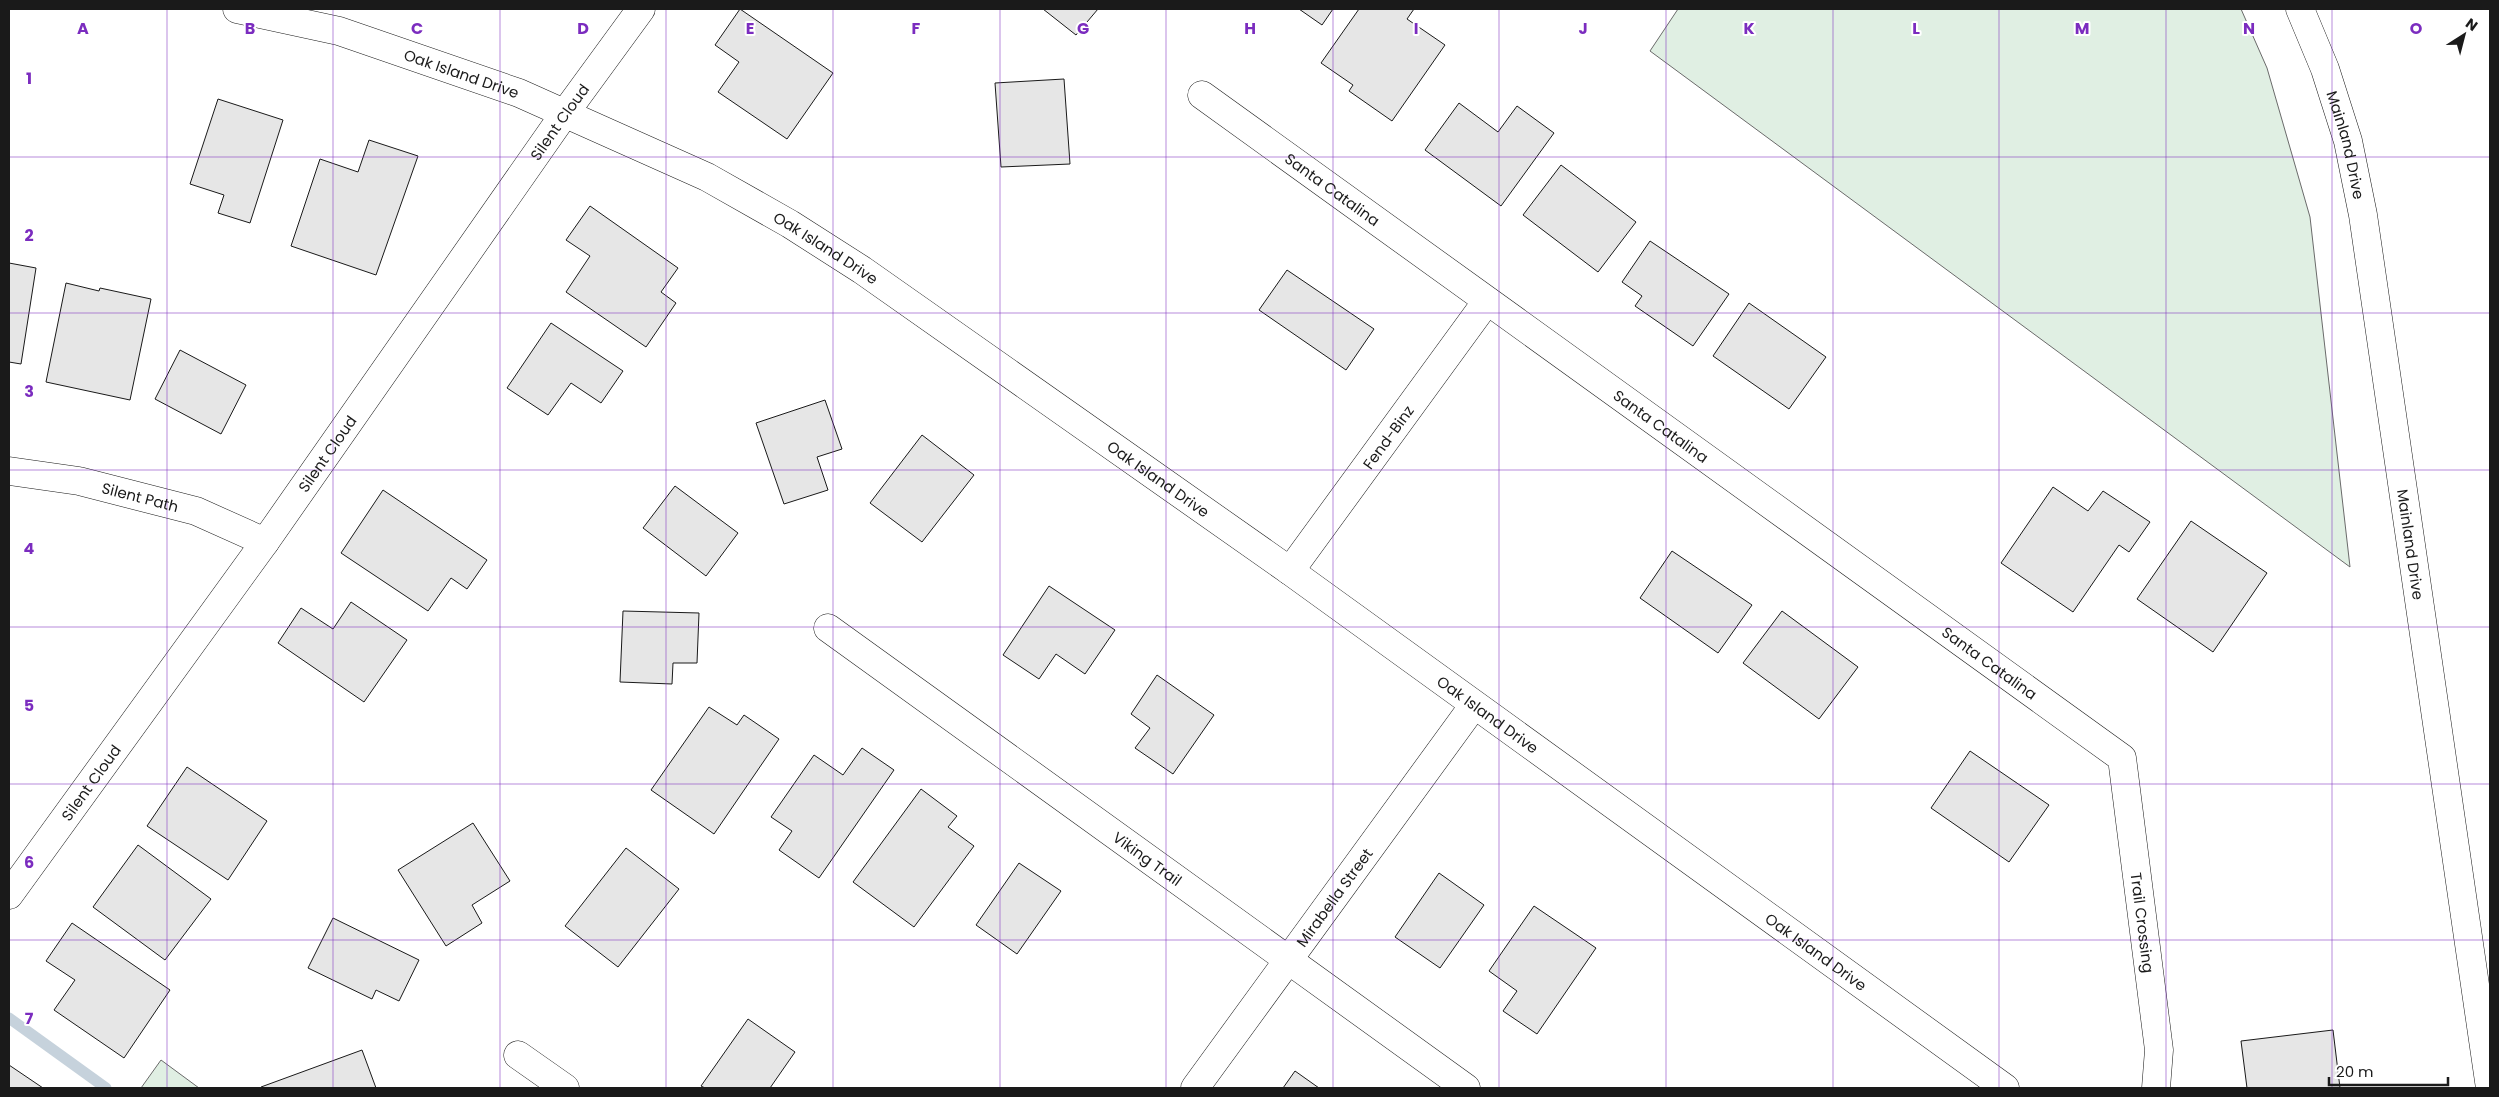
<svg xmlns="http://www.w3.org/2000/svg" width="2499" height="1097" viewBox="0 0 2499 1097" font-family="Poppins,sans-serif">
<rect width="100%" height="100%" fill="#fff"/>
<g fill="#e0efe3" stroke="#6a6a6a">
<path d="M1678,9H2241L2267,68L2310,217L2350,567L1650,51Z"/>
<path d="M161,1060L199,1088H141Z"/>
</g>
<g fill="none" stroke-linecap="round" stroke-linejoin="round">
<path stroke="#c6d2dc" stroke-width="11" d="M9,1018L106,1088"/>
</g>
<g fill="#e6e6e6" stroke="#1a1a1a">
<path d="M740,9L833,73L787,139L718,92L739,62L715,45Z"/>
<path d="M1043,9H1098L1076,35Z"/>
<path d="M1299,9H1333L1322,25Z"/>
<path d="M1359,9H1414L1407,19L1445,45L1392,121L1349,91L1353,85L1321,63Z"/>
<path d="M1064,79L1070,164L1001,167L995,83Z"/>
<path d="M218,99L283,120L250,223L218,213L224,195L190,184Z"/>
<path d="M1459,103L1498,132L1517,106L1554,133L1501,206L1425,150Z"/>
<path d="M369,140L418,156L376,275L291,246L320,159L358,172Z"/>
<path d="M1561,165L1636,222L1598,272L1523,215Z"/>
<path d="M590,206L678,268L661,292L676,303L646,347L566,292L590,256L566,240Z"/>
<path d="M1650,241L1729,294L1693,346L1635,306L1642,296L1622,282Z"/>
<path d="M9,263L36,268L21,364L9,362Z"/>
<path d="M1287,270L1374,329L1346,370L1259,310Z"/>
<path d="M66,283L99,291L100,288L151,299L130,400L46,382Z"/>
<path d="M1749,303L1826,357L1789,409L1713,356Z"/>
<path d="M551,323L623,371L601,403L571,383L548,415L507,388Z"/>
<path d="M180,350L246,385L221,434L155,399Z"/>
<path d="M825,400L842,449L817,457L828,490L784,504L756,423Z"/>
<path d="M922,435L974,475L922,542L870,503Z"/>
<path d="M675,486L738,533L706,576L643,528Z"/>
<path d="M2053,487L2088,511L2103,491L2150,522L2129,552L2119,545L2073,612L2001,563Z"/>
<path d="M383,490L487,560L467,589L451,578L428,611L341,553Z"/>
<path d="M2191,521L2267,573L2213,652L2137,599Z"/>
<path d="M1672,551L1752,605L1718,653L1640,598Z"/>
<path d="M1049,586L1115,630L1085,674L1056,654L1039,679L1003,655Z"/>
<path d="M351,602L407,640L364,702L278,643L301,608L333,629Z"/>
<path d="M623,611L699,613L697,663H673L672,684L620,682Z"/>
<path d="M1782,611L1858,667L1819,719L1743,663Z"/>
<path d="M1157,675L1214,715L1173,774L1135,748L1150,728L1131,714Z"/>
<path d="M709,707L737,725L744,715L779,739L714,834L651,790Z"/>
<path d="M862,748L894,770L819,878L779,850L792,831L771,817L814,755L843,775Z"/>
<path d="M1970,751L2049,805L2009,862L1931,808Z"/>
<path d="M187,767L267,821L228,880L147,826Z"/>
<path d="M921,789L957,816L948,827L974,846L914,927L853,882Z"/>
<path d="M473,823L510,881L472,905L482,923L446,946L398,870Z"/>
<path d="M138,845L211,899L165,960L93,907Z"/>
<path d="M626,848L679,889L618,967L565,926Z"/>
<path d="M1019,863L1061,891L1017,954L976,925Z"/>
<path d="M1439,873L1484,905L1440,968L1395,937Z"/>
<path d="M1534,906L1596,948L1537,1034L1503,1011L1517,991L1489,971Z"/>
<path d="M333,918L419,960L399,1001L376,990L372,999L308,968Z"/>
<path d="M72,923L170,990L124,1058L54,1010L75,980L46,961Z"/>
<path d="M748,1019L795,1052L770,1088H705L701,1086Z"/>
<path d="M2333,1030L2340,1088H2247L2241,1041Z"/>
<path d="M362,1050L376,1088H262L261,1087Z"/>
<path d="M9,1065L43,1088H9Z"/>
<path d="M1295,1071L1319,1088H1283Z"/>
</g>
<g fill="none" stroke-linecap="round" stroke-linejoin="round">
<g stroke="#1a1a1a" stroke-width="29">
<g id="minor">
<path id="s1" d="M1202,95L2122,758L2159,1050L2156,1088"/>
<path id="s2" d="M9,471L79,481L196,511L265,542"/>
<path id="s3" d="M1290,571L1487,301"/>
<path id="s4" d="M828,628L1466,1088"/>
<path id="s5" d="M9,895L265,542L565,113L641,9"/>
<path d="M518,1055L565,1088"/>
<path id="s6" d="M1195,1088L1474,705"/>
</g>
</g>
<g stroke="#1a1a1a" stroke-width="29">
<g id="tertiary">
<path id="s7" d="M237,9L339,31L519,93L707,177L790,224L862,270L1290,571L2005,1088"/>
</g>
</g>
<g stroke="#1a1a1a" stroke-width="29">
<g id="secondary">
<path id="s8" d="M2300,9L2325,69L2348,141L2363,215L2490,1088"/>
</g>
</g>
<use href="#minor" stroke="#fff" stroke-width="28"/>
<use href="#tertiary" stroke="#fff" stroke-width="28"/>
<use href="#secondary" stroke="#fff" stroke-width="28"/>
</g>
<path fill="none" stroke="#7b2cbf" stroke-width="1" stroke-opacity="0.55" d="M167,9V1088M333,9V1088M500,9V1088M666,9V1088M833,9V1088M1000,9V1088M1166,9V1088M1333,9V1088M1499,9V1088M1666,9V1088M1833,9V1088M1999,9V1088M2166,9V1088M2332,9V1088M9,157H2490M9,313H2490M9,470H2490M9,627H2490M9,784H2490M9,940H2490"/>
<g text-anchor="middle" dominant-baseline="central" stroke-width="4" stroke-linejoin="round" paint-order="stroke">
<g font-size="15" fill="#1a1a1a" stroke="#fff">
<text stroke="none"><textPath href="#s7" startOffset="234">Oak Island Drive</textPath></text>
<text stroke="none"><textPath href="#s5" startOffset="949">Silent Cloud</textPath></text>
<text stroke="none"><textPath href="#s8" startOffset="144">Mainland Drive</textPath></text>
<text stroke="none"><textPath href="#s1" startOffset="161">Santa Catalina</textPath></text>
<text stroke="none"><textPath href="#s7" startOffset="639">Oak Island Drive</textPath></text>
<text stroke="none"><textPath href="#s1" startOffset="566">Santa Catalina</textPath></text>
<text stroke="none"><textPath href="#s3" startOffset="166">Fend-Binz</textPath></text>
<text stroke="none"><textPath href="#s5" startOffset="544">Silent Cloud</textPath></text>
<text stroke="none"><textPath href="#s7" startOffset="1044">Oak Island Drive</textPath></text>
<text stroke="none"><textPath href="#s2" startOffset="134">Silent Path</textPath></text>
<text stroke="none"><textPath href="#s8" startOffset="549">Mainland Drive</textPath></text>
<text stroke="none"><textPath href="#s1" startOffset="971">Santa Catalina</textPath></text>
<text stroke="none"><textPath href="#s7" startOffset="1449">Oak Island Drive</textPath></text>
<text stroke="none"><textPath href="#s5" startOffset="139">Silent Cloud</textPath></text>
<text stroke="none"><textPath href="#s4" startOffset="394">Viking Trail</textPath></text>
<text stroke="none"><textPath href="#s6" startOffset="236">Mirabella Street</textPath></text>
<text stroke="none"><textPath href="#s1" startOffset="1300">Trail Crossing</textPath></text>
<text stroke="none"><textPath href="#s7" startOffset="1854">Oak Island Drive</textPath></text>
</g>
</g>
<g font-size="16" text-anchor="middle" font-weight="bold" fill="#7b2cbf" stroke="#fff" stroke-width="4" stroke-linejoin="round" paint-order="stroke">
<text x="83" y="34">A</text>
<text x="250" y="34">B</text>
<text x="417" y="34">C</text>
<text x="583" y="34">D</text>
<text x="750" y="34">E</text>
<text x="916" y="34">F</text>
<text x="1083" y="34">G</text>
<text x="1250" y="34">H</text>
<text x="1416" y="34">I</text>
<text x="1583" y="34">J</text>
<text x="1749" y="34">K</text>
<text x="1916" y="34">L</text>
<text x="2082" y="34">M</text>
<text x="2249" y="34">N</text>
<text x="2416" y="34">O</text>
<text x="29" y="84">1</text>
<text x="29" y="241">2</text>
<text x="29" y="397">3</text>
<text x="29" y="554">4</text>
<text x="29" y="711">5</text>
<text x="29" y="868">6</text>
<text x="29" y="1024">7</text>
</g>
<rect width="2499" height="1097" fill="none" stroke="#1a1a1a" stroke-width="20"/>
<g transform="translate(2464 35) rotate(36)" stroke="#ffffff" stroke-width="4" paint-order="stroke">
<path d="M0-4L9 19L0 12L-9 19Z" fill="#1a1a1a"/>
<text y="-8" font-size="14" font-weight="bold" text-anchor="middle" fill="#1a1a1a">N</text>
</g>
<path d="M2329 1077v8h119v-8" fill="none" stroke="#1a1a1a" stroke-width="2.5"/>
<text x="2336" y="1077" font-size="15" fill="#1a1a1a" stroke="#ffffff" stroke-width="4" paint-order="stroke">20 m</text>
</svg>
